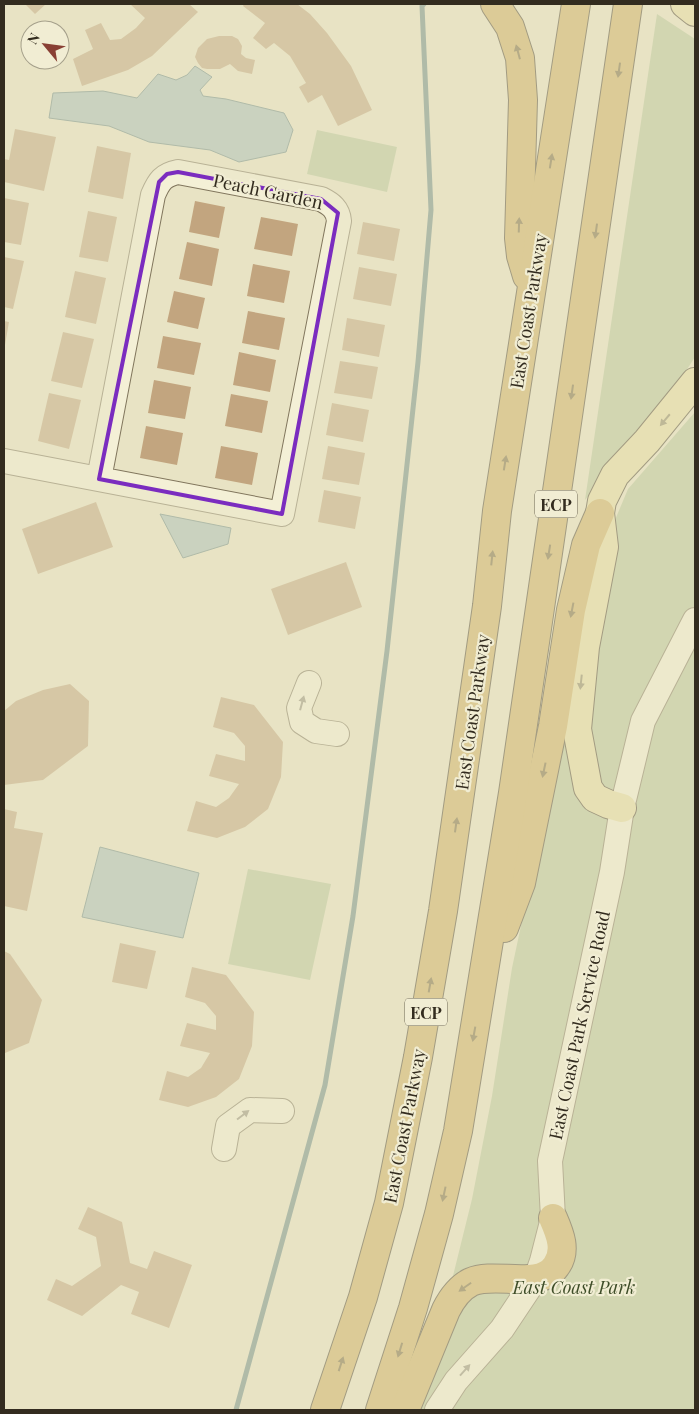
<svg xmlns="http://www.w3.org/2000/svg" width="699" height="1414" viewBox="0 0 699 1414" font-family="'Playfair Display',serif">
<rect width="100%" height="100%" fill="#e8e3c4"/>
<g fill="#b9c59a">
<path d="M657,14L695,39V357L671,394L585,500Z"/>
<path d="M317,130L397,147L387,192L307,174Z"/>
<path d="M695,412V1407L694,1410H410L448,1296L472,1199L492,1096L512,968L599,558L628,489Z"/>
<path d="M248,869L331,884L310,980L228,964Z"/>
</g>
<g fill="#a6bcb9" stroke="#6e8986">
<path d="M195,66L212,77L200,90L203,96L226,99L284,113L293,130L286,152L239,162L210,150L149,142L109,126L49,118L53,93L103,91L137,98L158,74L176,80L187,75Z"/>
<path d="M160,514L231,528L228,544L183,558Z"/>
<path d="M100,847L199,873L183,938L82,917Z"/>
</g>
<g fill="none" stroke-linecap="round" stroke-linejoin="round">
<path stroke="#6e8986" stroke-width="5" d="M236,1410L325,1085L353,916L387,651L418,362L431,210L422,6L424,4"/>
</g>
<g fill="#c2a57f">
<path d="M25,4H46L35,14Z"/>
<path d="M130,4H189L198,12L152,56L128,70L82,86L73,59L93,49L85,30L101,23L110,40L121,39L136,28L145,18Z"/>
<path d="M244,4H297L310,14L327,33L351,66L372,110L338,126L322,95L308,103L299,87L306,83L290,56L274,43L266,49L253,38L265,23L243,6Z"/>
<path d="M219,36H232L238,39L242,46L241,54L246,58L255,60L252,74L238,71L230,64L220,69H207L202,68L198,63L195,57L198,48L207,39Z"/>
<path d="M15,129L56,137L44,191L4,182V159L9,160Z"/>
<path d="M97,146L131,153L123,199L88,192Z"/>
<path d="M4,198L29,203L21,245L4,242Z"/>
<path d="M195,201L225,207L219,238L189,232Z"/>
<path d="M88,211L117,217L108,262L79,257Z"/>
<path d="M261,217L298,224L292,256L254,249Z"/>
<path d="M363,222L400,229L394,261L357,254Z"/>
<path d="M187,242L219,249L212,286L179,279Z"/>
<path d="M4,257L24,261L13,309L4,307Z"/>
<path d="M253,264L290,271L284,303L247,296Z"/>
<path d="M359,267L397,274L391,306L353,299Z"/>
<path d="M75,271L106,278L96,324L65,317Z"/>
<path d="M174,291L205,298L198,329L167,322Z"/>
<path d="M248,311L285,318L279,350L242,343Z"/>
<path d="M347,318L385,325L379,357L342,350Z"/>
<path d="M4,321L9,322L5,345H4Z"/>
<path d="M63,332L94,339L82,388L51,381Z"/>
<path d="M163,336L201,343L194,375L157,368Z"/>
<path d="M239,352L276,360L270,392L233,385Z"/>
<path d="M340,361L378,367L372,399L334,393Z"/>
<path d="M154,380L191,387L185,419L148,413Z"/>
<path d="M49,393L81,400L69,449L38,441Z"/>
<path d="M231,394L268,401L262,433L225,426Z"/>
<path d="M332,403L369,410L363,442L326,435Z"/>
<path d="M146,426L183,433L177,465L140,458Z"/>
<path d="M221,446L258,453L252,485L215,478Z"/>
<path d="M328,446L365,453L359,485L322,479Z"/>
<path d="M324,490L361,497L355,529L318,522Z"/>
<path d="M96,502L113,547L38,574L22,529Z"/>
<path d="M346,562L362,607L288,635L271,589Z"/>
<path d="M70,684L89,701L88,746L43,780L4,785V711L16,701L43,690Z"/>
<path d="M221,697L254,705L283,742L281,777L268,809L245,827L217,838L187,831L196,801L216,807L229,798L239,784L209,776L216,754L245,761V746L234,733L213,727Z"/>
<path d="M4,809L17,812L14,828L43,833L27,911L4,906Z"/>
<path d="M120,943L156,951L147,989L112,982Z"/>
<path d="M4,951L10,954L42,1000L29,1043L5,1053L4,1052Z"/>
<path d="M192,967L226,975L254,1012L252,1046L239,1079L216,1097L188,1107L159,1100L167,1071L188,1077L201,1068L210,1053L180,1046L187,1023L216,1030V1016L205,1003L185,997Z"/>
<path d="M88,1207L122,1222L130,1263L147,1269L154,1251L192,1265L169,1328L131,1314L139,1292L121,1285L82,1316L47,1300L56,1279L72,1286L101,1266L96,1237L78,1229Z"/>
</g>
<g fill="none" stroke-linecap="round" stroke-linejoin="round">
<g stroke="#81765d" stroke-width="26">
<g id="minor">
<path d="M4,461L282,514L339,221C338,209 331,204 321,199L178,172C163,175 159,181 153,195L99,479"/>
<path d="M309,683L299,708L302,722L316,731L337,734"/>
<path d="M224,1149L228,1126L250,1110L282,1111"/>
<path d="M437,1410L456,1381L502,1329L536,1278L542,1261L553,1218L550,1161L612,872L622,808L643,721L695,620"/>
</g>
</g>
<g stroke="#4f4431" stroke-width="30">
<g id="major">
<path d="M685,4L695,12"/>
<path d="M622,808L608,804L595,798L588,788L577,729L585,647L604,547L600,513L602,501L615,475L647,441L695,382"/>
</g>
</g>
<g stroke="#4f4431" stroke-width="30">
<g id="highway">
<path d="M495,4L510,27L520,58L523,100L519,238L521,256L527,276"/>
<path d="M504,928L521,883L553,726L571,610L586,545L600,513"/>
<path d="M325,1410L363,1297L389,1203L418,1057L443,911L487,606L497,511L576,4"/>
<path d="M380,1410L413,1308L439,1214L458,1131L513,793L628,4"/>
<path d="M405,1410L446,1310C452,1298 459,1288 471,1282C496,1271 539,1291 556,1266C567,1251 560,1234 553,1218"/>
</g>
</g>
<use href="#minor" stroke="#f4f0d6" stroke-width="24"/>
<use href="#major" stroke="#e7dca0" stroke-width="28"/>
<use href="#highway" stroke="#ceae5f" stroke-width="28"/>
</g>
<defs><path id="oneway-solid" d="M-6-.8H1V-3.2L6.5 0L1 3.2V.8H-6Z" transform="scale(1.25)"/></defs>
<g fill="#79663c">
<use href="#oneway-solid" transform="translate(518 52) rotate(-105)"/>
<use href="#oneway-solid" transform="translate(619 70) rotate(98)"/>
<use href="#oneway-solid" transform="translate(551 161) rotate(-81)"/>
<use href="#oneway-solid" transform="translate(519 225) rotate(-88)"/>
<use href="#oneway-solid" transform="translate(596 231) rotate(98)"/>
<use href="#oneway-solid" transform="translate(572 392) rotate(98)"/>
<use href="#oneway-solid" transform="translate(505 463) rotate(-81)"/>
<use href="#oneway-solid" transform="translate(549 552) rotate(99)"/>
<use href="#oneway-solid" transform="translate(492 558) rotate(-84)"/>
<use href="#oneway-solid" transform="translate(572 610) rotate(101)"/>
<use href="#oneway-solid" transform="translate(544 770) rotate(102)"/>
<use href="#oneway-solid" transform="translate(456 825) rotate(-82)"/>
<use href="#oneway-solid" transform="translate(430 985) rotate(-80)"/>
<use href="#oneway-solid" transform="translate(474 1034) rotate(100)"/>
<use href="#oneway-solid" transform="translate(444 1194) rotate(102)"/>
<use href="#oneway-solid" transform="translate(465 1287) rotate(145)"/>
<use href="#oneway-solid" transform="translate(400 1350) rotate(107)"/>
<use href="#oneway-solid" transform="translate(341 1364) rotate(-72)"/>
</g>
<g fill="#8d8460">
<use href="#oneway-solid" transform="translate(665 420) rotate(130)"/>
<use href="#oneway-solid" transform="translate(581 682) rotate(96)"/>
</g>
<g fill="#948e7a">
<use href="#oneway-solid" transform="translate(302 703) rotate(-75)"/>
<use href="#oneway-solid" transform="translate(243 1115) rotate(-37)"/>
<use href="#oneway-solid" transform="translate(465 1370) rotate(-48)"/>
</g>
<path d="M0 0H699V1414H0ZM178,172L321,199L338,213L282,514L99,479L159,182L167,174Z" fill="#e8e3c4" fill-opacity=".55" fill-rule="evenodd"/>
<path fill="none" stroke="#7b2cbf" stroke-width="4" stroke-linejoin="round" d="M178,172L321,199L338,213L282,514L99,479L159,182L167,174Z"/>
<g text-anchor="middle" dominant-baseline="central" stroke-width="4.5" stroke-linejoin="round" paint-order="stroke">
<g fill="#f1edd3" stroke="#6c6655" stroke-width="1">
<rect x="535" y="490.5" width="42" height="27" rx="4"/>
<rect x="405" y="998.5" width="42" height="27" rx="4"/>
</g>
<g font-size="16" font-weight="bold" fill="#332c1f">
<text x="556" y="504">ECP</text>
<text x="426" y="1012">ECP</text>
</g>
<g font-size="18" fill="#332c1f" stroke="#f1edd3">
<text transform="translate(268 191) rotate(12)">Peach Garden</text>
<text transform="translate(528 311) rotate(-81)">East Coast Parkway</text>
<text transform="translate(472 712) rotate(-82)">East Coast Parkway</text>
<text transform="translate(579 1025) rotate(-78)">East Coast Park Service Road</text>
<text transform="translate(404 1126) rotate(-79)">East Coast Parkway</text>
</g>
<g font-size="18" font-style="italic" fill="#3e4d28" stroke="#f1edd3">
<text x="574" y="1287">East Coast Park</text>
</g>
</g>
<rect width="699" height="1414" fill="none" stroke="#332c1f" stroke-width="10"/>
<g transform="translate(45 45) rotate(299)"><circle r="24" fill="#f1edd3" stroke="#a5a08b"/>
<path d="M0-4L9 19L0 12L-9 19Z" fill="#894034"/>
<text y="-8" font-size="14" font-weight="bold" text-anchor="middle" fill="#332c1f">N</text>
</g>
</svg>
